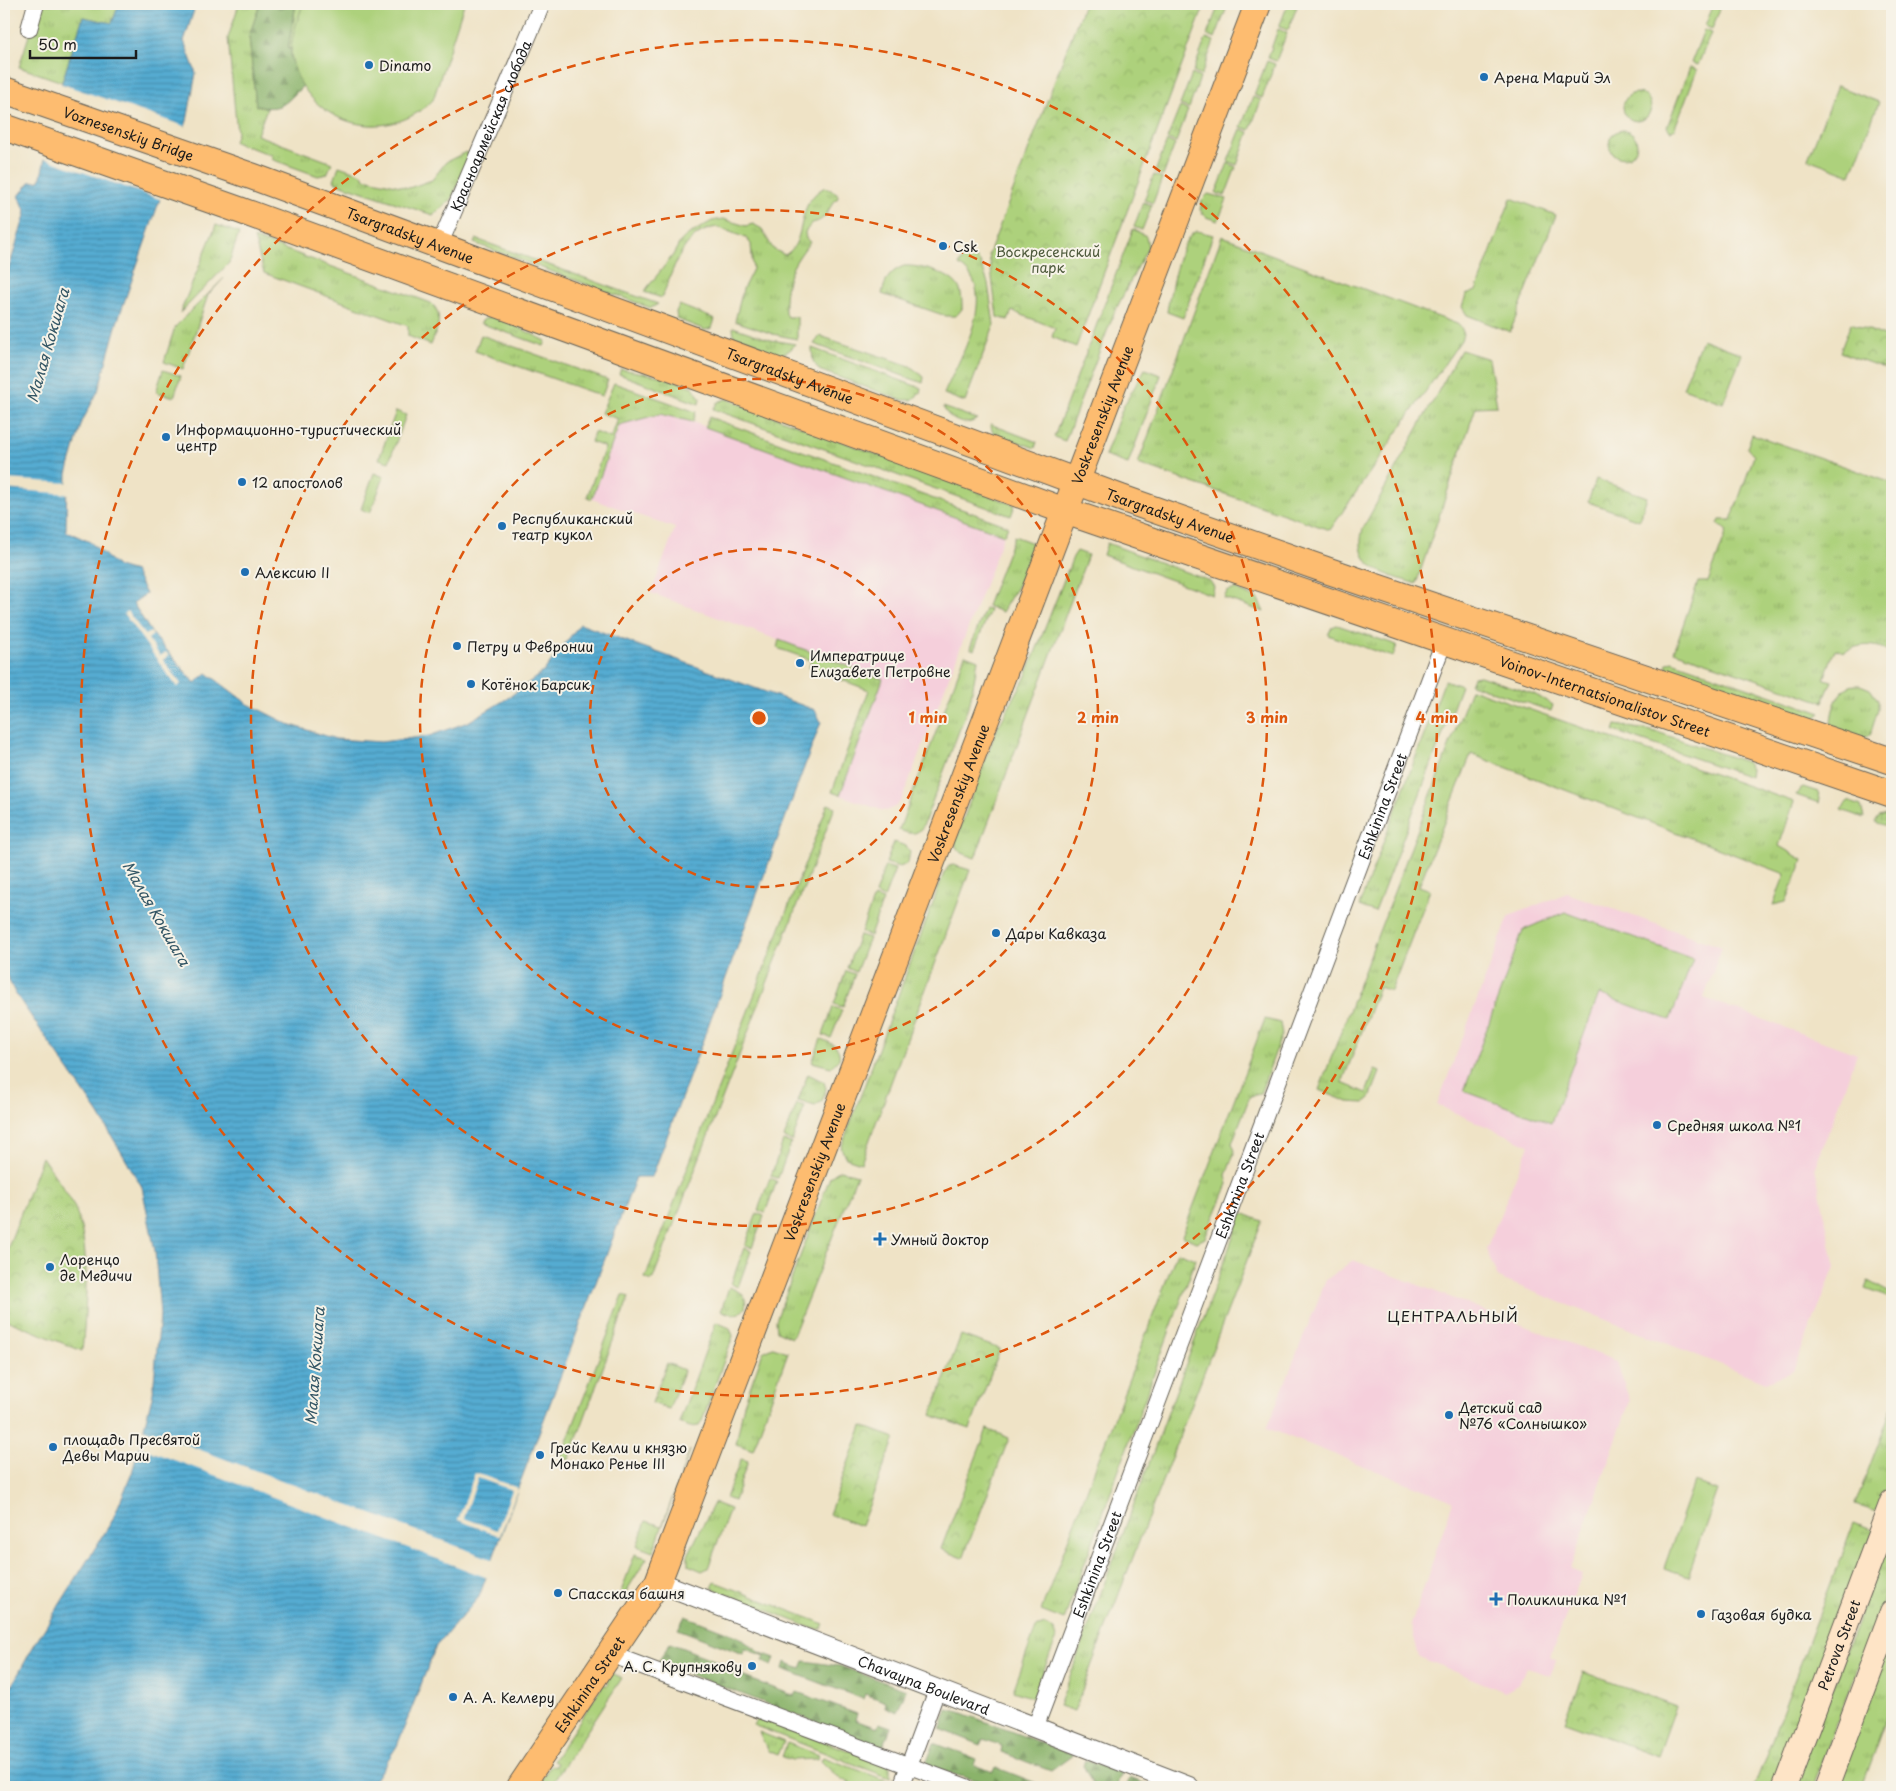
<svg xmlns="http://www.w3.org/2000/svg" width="1896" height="1791" viewBox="0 0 1896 1791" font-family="'Playpen Sans',sans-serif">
<defs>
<pattern id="grass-tufts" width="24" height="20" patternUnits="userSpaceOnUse" patternTransform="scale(1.25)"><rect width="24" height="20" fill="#add17b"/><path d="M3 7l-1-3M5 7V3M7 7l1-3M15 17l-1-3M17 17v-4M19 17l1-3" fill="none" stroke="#94b36a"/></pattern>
<pattern id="forest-firs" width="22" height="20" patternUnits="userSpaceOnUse" patternTransform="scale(1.25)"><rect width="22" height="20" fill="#8ab36b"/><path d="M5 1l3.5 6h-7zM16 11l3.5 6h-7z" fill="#709157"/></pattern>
<pattern id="park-crowns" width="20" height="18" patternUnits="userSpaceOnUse" patternTransform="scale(1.25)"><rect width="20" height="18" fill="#add17b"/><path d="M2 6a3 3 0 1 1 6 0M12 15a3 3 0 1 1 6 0" fill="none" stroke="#94b36a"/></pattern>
<pattern id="water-rules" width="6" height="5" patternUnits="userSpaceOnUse" patternTransform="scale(1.25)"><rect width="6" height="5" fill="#55acd2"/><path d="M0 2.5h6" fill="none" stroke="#468baa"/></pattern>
</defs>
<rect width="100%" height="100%" fill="#f7f3e8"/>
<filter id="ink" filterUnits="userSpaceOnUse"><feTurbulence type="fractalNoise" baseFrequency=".02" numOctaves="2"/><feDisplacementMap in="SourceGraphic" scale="10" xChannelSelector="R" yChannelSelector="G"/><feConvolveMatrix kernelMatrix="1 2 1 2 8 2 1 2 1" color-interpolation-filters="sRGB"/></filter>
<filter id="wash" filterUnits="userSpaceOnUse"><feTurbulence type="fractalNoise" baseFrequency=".0096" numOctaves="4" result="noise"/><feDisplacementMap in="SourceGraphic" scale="20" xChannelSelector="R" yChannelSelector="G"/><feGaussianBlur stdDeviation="1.12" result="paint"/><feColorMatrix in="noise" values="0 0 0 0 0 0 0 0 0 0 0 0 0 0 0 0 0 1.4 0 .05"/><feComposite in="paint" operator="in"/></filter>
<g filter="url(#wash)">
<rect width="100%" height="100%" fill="#efe3c6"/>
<g fill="#f5cfdb">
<path d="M660,414L679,417L1004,535L902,799L897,806L886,811L881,810L840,795L883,679L651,593L675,528L592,499L619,425Z"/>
<path d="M1567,893L1722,947L1704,998L1857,1054L1815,1167L1835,1267L1793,1371L1766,1382L1498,1278L1486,1249L1529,1145L1437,1105L1509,916Z"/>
<path d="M1353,1260L1616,1361L1630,1401L1570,1569L1582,1574L1550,1657L1556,1660L1550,1676L1526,1667L1519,1684L1505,1692L1419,1657L1411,1625L1453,1501L1267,1428L1326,1280Z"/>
</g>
<g fill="url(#grass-tufts)" stroke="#64764c">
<path d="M39,4H119L112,23L83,17L62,82L19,67Z"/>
<path d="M239,4H260L249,37L256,106L267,108L257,135L332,163L327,174L318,176L271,159L272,155L234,142L237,133L228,38Z"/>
<path d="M296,4H303L291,49H288Z"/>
<path d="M1288,4H1298L1288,30L1279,27Z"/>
<path d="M1714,4H1722L1712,29L1705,26Z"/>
<path d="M1218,7L1226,10L1215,38L1207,35Z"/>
<path d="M1278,29L1287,33L1276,61L1268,58Z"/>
<path d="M1704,30L1711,33L1698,65L1691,63Z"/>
<path d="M1206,38L1214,41L1201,76L1193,72Z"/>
<path d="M1267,61L1275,64L1262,98L1254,95Z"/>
<path d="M1690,67L1697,70L1674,130L1670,131L1667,127Z"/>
<path d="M1192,74L1200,78L1189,108L1180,105Z"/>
<circle cx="1637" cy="107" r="14"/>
<path d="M1253,97L1261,100L1250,130L1241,127Z"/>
<path d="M1180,107L1188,110L1176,142L1167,139Z"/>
<path d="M1241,129L1249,132L1237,165L1228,161Z"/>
<circle cx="1623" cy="144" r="14"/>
<path d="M1167,141L1175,144L1163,176L1155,172Z"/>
<path d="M466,152L470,155L451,200L433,215L336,183L334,180L339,166L362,174L364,178L409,188L432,180L446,162Z"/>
<path d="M1228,163L1236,167L1225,196L1216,193Z"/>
<path d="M1154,175L1162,178L1153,203L1144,200Z"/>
<path d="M825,187L837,193L838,198C826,208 829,220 812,223L805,232L806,239L810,242C790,267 784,281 785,314L788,317H797V339L773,334L735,321L743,289L753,269L751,244L746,238L717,227C682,232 673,270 662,298L644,292L673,255L680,242L686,236L712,221L723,219L746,226L753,224L762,229L773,249L785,255C809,241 793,204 825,187Z"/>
<path d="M1208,194L1227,199L1218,221L1206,217L1200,210L1202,200Z"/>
<path d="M1511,198L1556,215L1510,332L1467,315L1462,307L1466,295L1476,291Z"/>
<path d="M1143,202L1152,205L1142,230L1134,227Z"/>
<path d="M216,225L239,233L229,263L180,313Z"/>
<path d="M1133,229L1146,236L1148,247L1114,313L1065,441L1054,437Z"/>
<path d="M1197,231L1213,235L1183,318L1167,312C1170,294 1179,237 1197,231Z"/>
<path d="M1222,236L1457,324C1464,329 1464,333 1461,340L1330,530L1138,464Z"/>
<path d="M254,238L431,303C445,315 436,331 431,345L408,336V326L264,273Z"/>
<path d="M476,239L658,304L651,308L474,243Z"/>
<path d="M966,250L980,262L988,283L994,325L965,402L944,394C958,360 1002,292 959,265Z"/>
<path d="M904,266C919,265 949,273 958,286C962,292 962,301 962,309L956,316H946L882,294C885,280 890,271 904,266Z"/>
<path d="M224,278L208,295L183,369L164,362L175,327Z"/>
<path d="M679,305L715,319L712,328L705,330L677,319L676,312Z"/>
<path d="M491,317L510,323L546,341L544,346L480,323L484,319Z"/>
<path d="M733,327L771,340L795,344C782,365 755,348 738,341L734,338Z"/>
<path d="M481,335L608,380L602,396L475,351Z"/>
<path d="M820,336L910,366L924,377L923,383L814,344Z"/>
<path d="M812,348L921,388L920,393L912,400H901L819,370L813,361Z"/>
<path d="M1461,350L1489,359L1497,406L1476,407L1416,584C1386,574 1352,569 1363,528Z"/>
<path d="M621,369L665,377L693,387L700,398L699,404L619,374Z"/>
<path d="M1145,369L1161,375L1128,464L1105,456L1123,407Z"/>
<path d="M163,370L181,376L174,397L156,392Z"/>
<path d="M614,383L696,412L693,422L660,414L619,425L592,499L587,497L605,447L591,442L594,432L611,438L618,419L601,413Z"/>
<path d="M726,399L1015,505L1011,516L713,409L718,402Z"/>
<path d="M943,407L977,419C965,428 949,420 943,407Z"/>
<path d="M396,411L406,415L389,462L379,459Z"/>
<path d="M709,417L1008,526L1004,535L705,427Z"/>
<path d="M990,424L1037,442L1035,448L993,433Z"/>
<path d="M1752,434L1892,483V653C1875,643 1861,643 1844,652L1835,649L1824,679L1832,681L1823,702L1674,651L1698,582H1708L1727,531L1718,524L1720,520H1731L1754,456L1747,448Z"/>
<path d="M374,473L384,477L370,513L361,509Z"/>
<path d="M1014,536L1033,543C1031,567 1014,591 1002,612L987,606Z"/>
<path d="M1107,543L1210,581L1214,587L1212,595L1103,555Z"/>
<path d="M1077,551L1088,555L975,858C965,854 953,852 956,839L996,731L1026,676L1073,557Z"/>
<path d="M1235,589L1258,599L1264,612L1224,598L1227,592Z"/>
<path d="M985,609L990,610L974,650L970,648Z"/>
<path d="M1337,625L1397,645L1393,657L1328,635L1332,627Z"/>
<path d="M779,640L883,679L840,795L832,792L869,690L809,668L811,660L777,648Z"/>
<path d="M965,655L978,660L970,702L923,826C916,837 908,833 899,830Z"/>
<path d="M1672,661L1821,713L1809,723L1672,676L1666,664Z"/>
<path d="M1480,676L1534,694L1553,705L1551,711L1470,684L1473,677Z"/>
<path d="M1445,680L1461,686L1375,912L1359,906Z"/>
<path d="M1860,685L1870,689L1878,700V710L1870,735L1860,739L1832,730C1829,718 1835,694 1848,687C1851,685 1857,685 1860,685Z"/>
<path d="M1471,689L1794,802L1779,846L1803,860L1786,902L1773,905L1785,874L1471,754L1419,886L1430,890L1391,991L1379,987L1342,1083L1366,1093L1375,1070L1380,1072L1370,1098L1364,1103L1348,1102L1319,1090Z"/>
<path d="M1616,725L1657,732L1746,762L1751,769L1750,777L1614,731Z"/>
<path d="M1803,787L1818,792L1820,799L1819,803L1796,795L1800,789Z"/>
<path d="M1848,801L1861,806L1864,818L1841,810Z"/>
<path d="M828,804L835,807L652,1281L645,1278Z"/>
<path d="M1887,814L1892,817V828L1875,822L1879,816Z"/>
<path d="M894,842L906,846L910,851L908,863L900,867L886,863Z"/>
<path d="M953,865L970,870L861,1163L846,1158L841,1148L944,873L949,866Z"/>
<path d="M885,866L895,869L884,898L875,894Z"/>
<path d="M874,897L883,900L870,936L861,932Z"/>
<path d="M859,935L869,938L856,972L847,968Z"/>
<path d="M846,971L855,974L843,1007L834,1004Z"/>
<path d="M833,1007L842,1010L831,1038L823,1035Z"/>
<path d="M1265,1019L1280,1023L1282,1034L1260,1094L1250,1096L1232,1143L1235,1151L1226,1175L1228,1184L1205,1238L1197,1242L1182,1236Z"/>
<path d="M821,1039C831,1043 841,1046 839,1059L831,1067L812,1062Z"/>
<path d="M808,1074L824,1082L826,1089L822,1101L815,1106L798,1101Z"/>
<path d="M797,1104L805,1106L792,1141L784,1138Z"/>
<path d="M783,1141L791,1143L778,1178L771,1176Z"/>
<path d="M840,1170L857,1175L792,1338L777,1331L776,1320L830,1177Z"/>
<path d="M770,1178L777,1181L765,1213L758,1210Z"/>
<path d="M757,1213L764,1216L752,1248L745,1246Z"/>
<path d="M1242,1213L1262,1221L1074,1711L1059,1706Z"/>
<path d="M744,1248L751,1251L738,1287L731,1284Z"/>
<path d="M1177,1252L1196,1259L1064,1620L1041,1611Z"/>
<path d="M1868,1281L1892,1294V1299L1865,1289Z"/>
<path d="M729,1287C739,1291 748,1295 745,1308C738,1317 731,1314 721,1311Z"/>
<path d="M623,1295L629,1297L569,1460L561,1457Z"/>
<path d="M716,1322L730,1328L733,1336L702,1421L699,1426L690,1427L679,1423Z"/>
<path d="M773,1347L788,1352L753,1450L736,1444L744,1404L763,1352Z"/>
<path d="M1892,1407V1483L1882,1511H1873L1855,1505Z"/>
<path d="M690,1450L653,1552L637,1546L646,1521L662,1526Z"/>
<path d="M741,1459L748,1461L734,1501L726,1498Z"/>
<path d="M714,1503L730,1509L708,1568L702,1571L688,1565V1555Z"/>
<path d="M1854,1522L1874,1530L1775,1787H1754Z"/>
<path d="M1892,1529V1577L1813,1787H1795Z"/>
<path d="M635,1554L647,1558L622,1598L619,1597Z"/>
<path d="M715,1582L824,1624L821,1629H814L712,1588Z"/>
<path d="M1892,1623V1702L1861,1787H1833Z"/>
<path d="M1045,1625L1054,1629L1056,1639L1033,1698L1013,1691L1036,1628Z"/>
<path d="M612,1673L622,1678L550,1787H536L551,1765L555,1767L557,1763L553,1761L604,1684L607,1686L609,1684L606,1681Z"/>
<path d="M758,1717L890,1766V1778L753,1725Z"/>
<path d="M759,1732L784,1742L778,1755L768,1751Z"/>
<path d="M787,1743L819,1755L818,1759L792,1760L782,1757Z"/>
<path d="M823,1757L888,1781L887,1784C855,1791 843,1783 821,1761Z"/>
</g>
<g fill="url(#forest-firs)" stroke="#536844">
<path d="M260,4H296L288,48L291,49V58L303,86C284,104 283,111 256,106L249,36Z"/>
<path d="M685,1616L737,1636L761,1653L775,1658L772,1665L763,1661L765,1656L745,1649L743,1654L678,1629Z"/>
<path d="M670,1643L737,1669L736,1674L795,1696L797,1692L857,1714L855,1720L877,1728L879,1723L891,1727L883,1748L658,1662Z"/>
<path d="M804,1661L840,1666L906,1690L897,1712L885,1707L886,1702L865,1694L863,1699L783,1669L785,1662L801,1668Z"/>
<path d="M947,1709L960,1712L1073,1755L1051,1771L1001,1752L1002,1746L984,1739L981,1745L940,1729Z"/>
<path d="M934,1743L976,1759L974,1765L993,1772L995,1767L1036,1783C1013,1791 950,1776 926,1764Z"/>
<path d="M1085,1760L1122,1774L1116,1787H1094L1083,1765Z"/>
<path d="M1130,1778L1154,1787H1126Z"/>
</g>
<g fill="url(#park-crowns)" stroke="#64764c">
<path d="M1084,4H1205L1076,347L1052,337L1055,328L1012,311L1008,320L997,317L989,254Z"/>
<path d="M1851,323L1892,339V371L1840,352Z"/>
<path d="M1702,339L1742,354L1723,403L1683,388Z"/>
<path d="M1596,479L1647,497L1639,520L1588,502Z"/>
<path d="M42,1157C52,1172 63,1187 72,1202C92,1240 86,1309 82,1351L4,1319V1258Z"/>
<path d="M961,1335L1000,1349L970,1429L931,1415Z"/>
<path d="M667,1363L684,1370L669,1409L652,1403Z"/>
<path d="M862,1426L895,1438L861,1526L829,1514Z"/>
<path d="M987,1429L1009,1438L963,1558L941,1549Z"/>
<path d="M1583,1672L1676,1706L1658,1756L1565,1722Z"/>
</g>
<g fill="#add17b" stroke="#64764c">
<path d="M303,4H464L433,100C387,147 307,125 292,60C288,44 298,19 303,4Z"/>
<path d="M1837,86L1879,102L1851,175L1808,159Z"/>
<path d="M1565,912L1693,959L1670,1020L1599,994L1551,1123L1464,1091L1523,930Z"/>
<path d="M1694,1482L1718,1490L1688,1576L1664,1568Z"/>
</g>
<path fill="url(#water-rules)" stroke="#386477" d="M119,4H196L184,41L196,73L187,121L117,323L98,391L82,422L67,474L66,531L90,542L118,567L135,572L146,594L133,603L151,632L195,683L207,673L248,704L288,724L336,739L381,742L429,736L468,722L508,698L543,672L580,624L815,710L821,722L652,1177H636L518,1488L479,1597L436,1646L397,1746L370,1787H4V1700L33,1647L112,1521L132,1473L153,1393L160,1315L155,1251L142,1187L98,1113L15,993L4,970V284L26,212L19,196L30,182L40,181L62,82L83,17L112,23Z"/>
<g fill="#efe3c6" fill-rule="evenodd">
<path d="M59,83L187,127L162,200L43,158Z"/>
<path d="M4,479L69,483V494L4,489Z"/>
<path d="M127,611L145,635L151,632L153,635L148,639L160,656L166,652L169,655L163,660L181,684L177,687L124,614Z"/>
<path d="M142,1428L494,1560L488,1578L137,1446Z"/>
<path d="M475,1473L518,1488L500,1536L458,1520ZM478,1478L512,1490L497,1530L464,1518Z"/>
</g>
</g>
<g filter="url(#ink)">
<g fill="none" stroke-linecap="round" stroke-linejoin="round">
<g stroke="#666258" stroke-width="18">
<g id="minor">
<path d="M29,29L36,4"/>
<path id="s1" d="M439,246L542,4"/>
<path d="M610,1654L966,1787"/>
<path id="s2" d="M1035,1728L1444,641"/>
<path d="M901,1787L937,1690"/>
</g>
</g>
<g stroke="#666258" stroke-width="22">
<g id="tertiary">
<path id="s3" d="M658,1582L1189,1787"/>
</g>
</g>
<g stroke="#666258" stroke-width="26">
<g id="secondary">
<path id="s4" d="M1785,1787L1892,1502"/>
<path d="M1827,1787L1892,1612"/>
</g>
</g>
<g stroke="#666258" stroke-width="28">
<g id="primary">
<path id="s5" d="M4,90L254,177L1121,498L1326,570L1892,761"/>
<path id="s6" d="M4,127L242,211L1065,511L1892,794"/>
<path id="s7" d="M520,1787L658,1582L1258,4"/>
</g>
</g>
<use href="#minor" stroke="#fff" stroke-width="16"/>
<use href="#tertiary" stroke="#fff" stroke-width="20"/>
<use href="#secondary" stroke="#fee4c6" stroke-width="24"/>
<use href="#primary" stroke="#fdbc70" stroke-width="26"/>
</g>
</g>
<g fill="none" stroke="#de560d" stroke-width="2.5" stroke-dasharray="9 6">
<circle cx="759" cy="718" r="169"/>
<circle cx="759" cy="718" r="339"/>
<circle cx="759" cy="718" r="508"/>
<circle cx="759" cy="718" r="678"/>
</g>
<g fill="#1f6fb2" stroke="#f7f3e8" stroke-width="2">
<circle cx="369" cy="65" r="5"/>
<circle cx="1484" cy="77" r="5"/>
<circle cx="943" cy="246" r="5"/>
<circle cx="166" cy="437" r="5"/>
<circle cx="242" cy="482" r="5"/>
<circle cx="502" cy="526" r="5"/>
<circle cx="245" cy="572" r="5"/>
<circle cx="457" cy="646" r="5"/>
<circle cx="800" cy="663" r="5"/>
<circle cx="471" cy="684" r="5"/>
<circle cx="996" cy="933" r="5"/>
<circle cx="1657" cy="1125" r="5"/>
<path d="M877.5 1231.5h5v5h5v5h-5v5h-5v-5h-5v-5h5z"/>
<circle cx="50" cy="1267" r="5"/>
<circle cx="1449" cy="1415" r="5"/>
<circle cx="53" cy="1447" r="5"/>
<circle cx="540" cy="1455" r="5"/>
<circle cx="558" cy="1593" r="5"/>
<path d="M1493.5 1591.5h5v5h5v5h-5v5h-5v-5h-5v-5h5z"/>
<circle cx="1701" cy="1614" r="5"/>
<circle cx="752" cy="1666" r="5"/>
<circle cx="453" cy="1697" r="5"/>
</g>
<g text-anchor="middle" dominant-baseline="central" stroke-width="4" stroke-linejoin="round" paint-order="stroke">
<g font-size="14" fill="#1c1c1c" stroke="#f7f3e8" text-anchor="start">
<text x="379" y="65">Dinamo</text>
<text x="1494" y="77">Арена Марий Эл</text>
<text x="953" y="246">Csk</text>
<text x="176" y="429">Информационно-туристический<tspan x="176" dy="16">центр</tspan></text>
<text x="252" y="482">12 апостолов</text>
<text x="512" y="518">Республиканский<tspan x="512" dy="16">театр кукол</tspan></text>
<text x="255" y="572">Алексию II</text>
<text x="467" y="646">Петру и Февронии</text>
<text x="810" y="655">Императрице<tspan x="810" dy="16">Елизавете Петровне</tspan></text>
<text x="481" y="684">Котёнок Барсик</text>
<text x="1006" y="933">Дары Кавказа</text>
<text x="1667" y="1125">Средняя школа №1</text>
<text x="891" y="1239">Умный доктор</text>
<text x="60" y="1259">Лоренцо<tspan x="60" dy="16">де Медичи</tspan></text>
<text x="1459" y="1407">Детский сад<tspan x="1459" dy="16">№76 «Солнышко»</tspan></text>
<text x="63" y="1439">площадь Пресвятой<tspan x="63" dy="16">Девы Марии</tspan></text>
<text x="550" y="1447">Грейс Келли и князю<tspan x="550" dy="16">Монако Ренье III</tspan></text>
<text x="568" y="1593">Спасская башня</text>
<text x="1507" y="1599">Поликлиника №1</text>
<text x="1711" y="1614">Газовая будка</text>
<text x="742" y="1666" text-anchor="end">А. С. Крупнякову</text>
<text x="463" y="1697">А. А. Келлеру</text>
</g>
<g font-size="14" fill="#1c1c1c" stroke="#f7f3e8">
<text stroke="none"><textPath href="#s1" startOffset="131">Красноармейская слобода</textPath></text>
<text stroke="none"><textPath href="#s5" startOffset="132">Voznesenskiy Bridge</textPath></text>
<text stroke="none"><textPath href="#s5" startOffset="431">Tsargradsky Avenue</textPath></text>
<text stroke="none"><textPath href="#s5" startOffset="836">Tsargradsky Avenue</textPath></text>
<text stroke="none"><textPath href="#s7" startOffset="1496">Voskresenskiy Avenue</textPath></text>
<text stroke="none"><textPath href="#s5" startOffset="1241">Tsargradsky Avenue</textPath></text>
<text stroke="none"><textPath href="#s6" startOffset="1699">Voinov-Internatsionalistov Street</textPath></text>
<text stroke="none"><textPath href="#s7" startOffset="1091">Voskresenskiy Avenue</textPath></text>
<text stroke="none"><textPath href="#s2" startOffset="985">Eshkinina Street</textPath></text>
<text stroke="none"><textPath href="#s7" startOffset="686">Voskresenskiy Avenue</textPath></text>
<text stroke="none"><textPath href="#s2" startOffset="580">Eshkinina Street</textPath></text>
<text stroke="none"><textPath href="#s2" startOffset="175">Eshkinina Street</textPath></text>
<text stroke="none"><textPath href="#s4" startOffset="152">Petrova Street</textPath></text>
<text stroke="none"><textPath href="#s7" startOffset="124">Eshkinina Street</textPath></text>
<text stroke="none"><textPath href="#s3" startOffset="285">Chavayna Boulevard</textPath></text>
</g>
<g font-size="14" fill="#4f5b3d" stroke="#f7f3e8">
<text x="1048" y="251">Воскресенский<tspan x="1048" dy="16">парк</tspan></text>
</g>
<g font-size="15" font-style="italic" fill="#335665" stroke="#f7f3e8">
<text transform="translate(47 345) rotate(-74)">Малая Кокшага</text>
<text transform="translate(157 913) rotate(60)">Малая Кокшага</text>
<text transform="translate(314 1366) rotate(-86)">Малая Кокшага</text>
</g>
<g font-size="15" letter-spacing="1" fill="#1c1c1c" stroke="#f7f3e8">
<text x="1453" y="1315">ЦЕНТРАЛЬНЫЙ</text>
</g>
</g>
<circle cx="759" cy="718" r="8" fill="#de560d" stroke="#f7f3e8" stroke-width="2.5"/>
<g font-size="15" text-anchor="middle" font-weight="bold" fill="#de560d" stroke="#f7f3e8" stroke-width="4" stroke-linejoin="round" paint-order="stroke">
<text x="928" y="723">1 min</text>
<text x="1098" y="723">2 min</text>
<text x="1267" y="723">3 min</text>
<text x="1437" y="723">4 min</text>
</g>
<rect width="1896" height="1791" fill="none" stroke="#f7f3e8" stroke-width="20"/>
<path d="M30 50v8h106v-8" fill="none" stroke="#1c1c1c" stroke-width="2.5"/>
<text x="38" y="50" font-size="15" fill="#1c1c1c" stroke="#f7f3e8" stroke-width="4" paint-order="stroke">50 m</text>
</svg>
